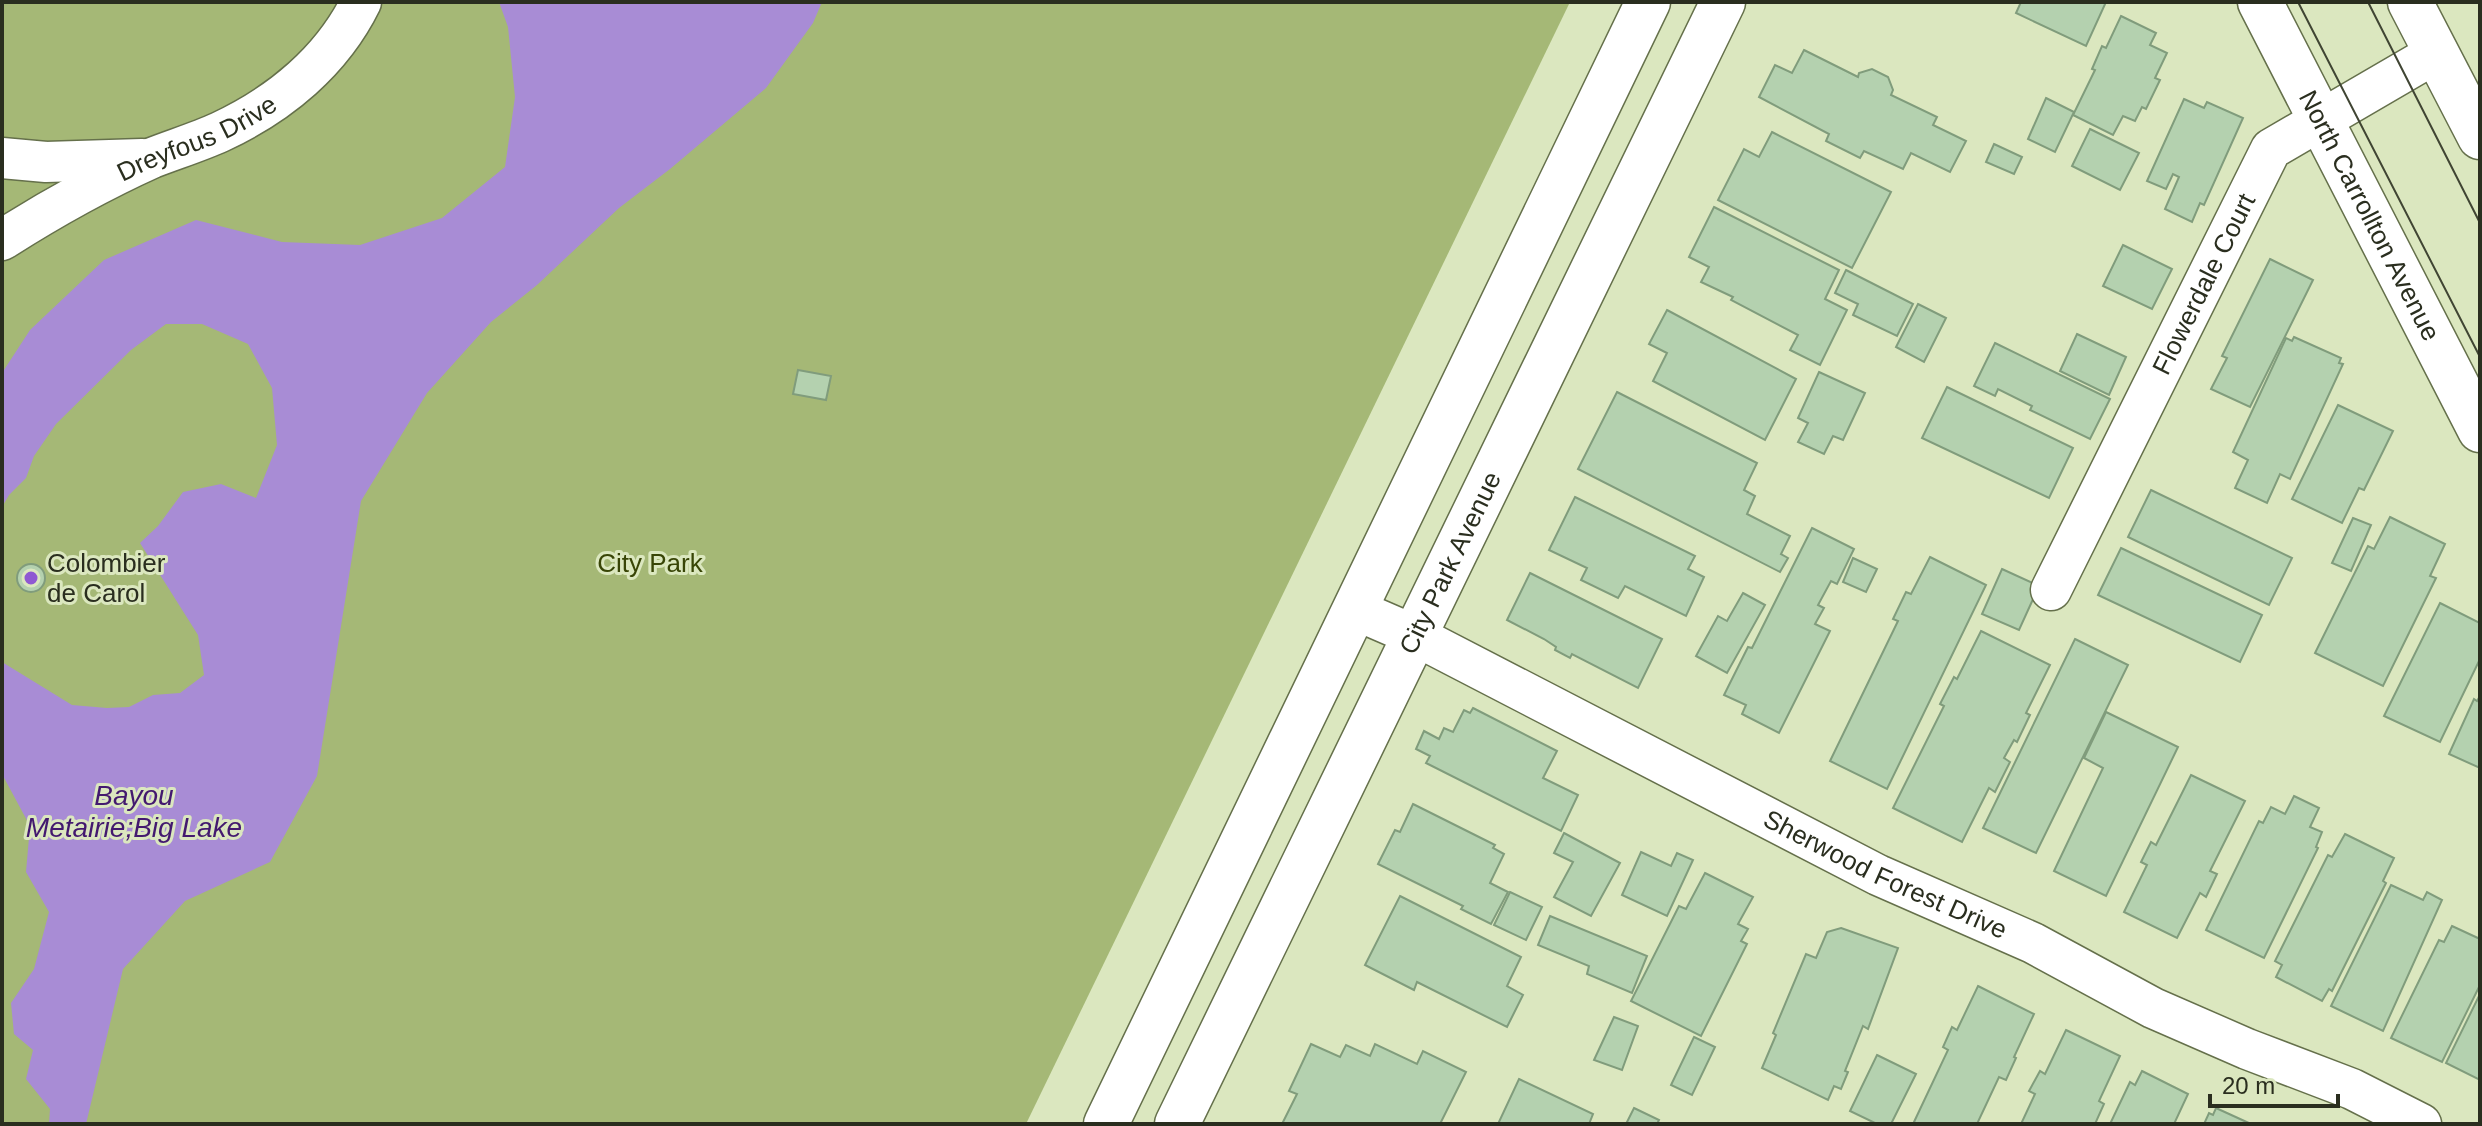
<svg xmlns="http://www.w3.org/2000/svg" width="2482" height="1126" viewBox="0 0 2482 1126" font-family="Arial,sans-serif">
<rect width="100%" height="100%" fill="#dbe7bf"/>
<path fill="#a5b876" d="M2,2H1570L1026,1124H2Z"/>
<path fill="#a88cd5" d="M499,2H822L813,23L766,88L670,169L619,208L537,285L491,322L427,393L361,501L317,776L270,862L185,901L123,969L86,1124H49L50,1109L26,1079L33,1050L14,1034L11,1003L34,969L49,912L26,872L30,826L2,774V662L72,705L107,708L129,707L153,695L180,693L204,675L198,635L140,543L158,526L183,492L221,484L256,498L277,445L272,388L248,344L202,324H166L131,350L56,424L34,456L26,478L9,495L2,507V373L30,330L104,260L196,220L282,242L360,245L442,218L505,167L515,97L508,27Z"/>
<g fill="#b4d1af" stroke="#809c7c" stroke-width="2">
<path d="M2021,2H2106L2086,46L2016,13Z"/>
<path d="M2121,16L2156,33L2150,45L2167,53L2155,78L2160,80L2146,109L2142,107L2135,121L2123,116L2113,135L2073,115L2095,70L2092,69L2102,46L2106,48Z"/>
<path d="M1804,50L1858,77L1859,73L1872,69L1888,77L1893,90L1891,95L1937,117L1933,125L1966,141L1950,172L1911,153L1903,169L1864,151L1860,158L1826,141L1829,134L1759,97L1775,65L1792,73Z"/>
<path d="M2046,98L2074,112L2055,152L2028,139Z"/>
<path d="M2184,99L2204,108L2207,102L2243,118L2204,205L2200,203L2192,222L2165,209L2179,177L2173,174L2166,189L2147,181Z"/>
<path d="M2090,129L2139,153L2120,190L2072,166Z"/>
<path d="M1772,132L1891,192L1852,268L1718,200L1744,149L1759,157Z"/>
<path d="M1994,144L2022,157L2014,174L1986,162Z"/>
<path d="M1714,207L1839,270L1825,299L1847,310L1820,365L1790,350L1798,335L1731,300L1733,297L1701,282L1709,267L1689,257Z"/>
<path d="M2123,245L2172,269L2152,309L2103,286Z"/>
<path d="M2270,259L2313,280L2250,407L2211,389L2227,358L2222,356Z"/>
<path d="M1846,270L1913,304L1897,336L1853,315L1858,304L1835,293Z"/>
<path d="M1918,304L1946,318L1924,362L1896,347Z"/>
<path d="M1667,310L1796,379L1765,440L1653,381L1667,353L1649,344Z"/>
<path d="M2077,334L2126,357L2109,395L2060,371Z"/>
<path d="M2294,337L2341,358L2339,363L2343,364L2290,479L2280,474L2267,503L2235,488L2248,460L2233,452L2286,338L2292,341Z"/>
<path d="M1995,343L2110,399L2090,439L2030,410L2032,406L1998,389L1995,396L1974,386Z"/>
<path d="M798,370L831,376L826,400L793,394Z"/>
<path d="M1819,372L1865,393L1843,440L1833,436L1824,454L1798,442L1808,423L1798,418Z"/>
<path d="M1947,387L2073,448L2049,498L1922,438Z"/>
<path d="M1617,392L1757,463L1744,490L1755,496L1747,514L1790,536L1781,554L1788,558L1780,572L1578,469Z"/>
<path d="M2338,405L2393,431L2364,490L2359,488L2342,523L2292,499Z"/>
<path d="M2151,490L2292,558L2269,605L2128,537Z"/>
<path d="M1575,497L1695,556L1688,569L1704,577L1686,616L1625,586L1618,598L1581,580L1587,568L1549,550Z"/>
<path d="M2390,517L2445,544L2430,576L2436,578L2383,686L2315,653L2368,546L2374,549Z"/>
<path d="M2353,518L2371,525L2351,571L2332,563Z"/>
<path d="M1812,528L1854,549L1837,584L1831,581L1818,605L1824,608L1815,624L1830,631L1779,733L1742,714L1746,705L1724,695L1748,647L1752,648Z"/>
<path d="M2121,548L2262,615L2240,662L2098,595Z"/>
<path d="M1930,557L1986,585L1887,789L1830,761L1898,621L1893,619L1906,592L1911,594Z"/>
<path d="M1853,558L1877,569L1866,592L1843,582Z"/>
<circle cx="31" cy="578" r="14"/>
<path d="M2002,569L2039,586L2019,630L1982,614Z"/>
<path d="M1530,573L1662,639L1638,688L1572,654L1570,658L1555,650L1556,647L1544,639L1507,620Z"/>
<path d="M1743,593L1765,605L1727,673L1696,656L1718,616L1727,621Z"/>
<path d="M2440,603L2480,623V659L2440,742L2384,716Z"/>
<path d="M1981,631L2050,665L2026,713L2030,715L2017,742L2014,740L2004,758L2010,762L1995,792L1989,788L1962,842L1893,808L1944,706L1940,704L1954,677L1957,679Z"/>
<path d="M2075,639L2128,665L2036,853L1983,828Z"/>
<path d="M2480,696V768L2449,754L2474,699L2477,701Z"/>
<path d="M1473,708L1557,751L1543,778L1578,795L1561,831L1426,763L1430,756L1416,749L1424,731L1439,739L1444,728L1453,732L1464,710L1470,713Z"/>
<path d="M2106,712L2178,747L2106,896L2054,871L2103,768L2084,758Z"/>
<path d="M2191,775L2245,801L2210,871L2217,874L2206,897L2200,893L2177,938L2124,912L2147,865L2141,862L2151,842L2156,845Z"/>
<path d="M2294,796L2319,808L2310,827L2322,832L2316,847L2318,848L2264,958L2206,930L2259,821L2263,823L2271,807L2285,814Z"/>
<path d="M1413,804L1495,845L1493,848L1504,854L1490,883L1508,892L1491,924L1461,909L1463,906L1378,864L1395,830L1400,832Z"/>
<path d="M1564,833L1620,863L1591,916L1554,897L1573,862L1554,853Z"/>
<path d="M2345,834L2394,858L2383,881L2386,883L2332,991L2329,989L2322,1001L2276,977L2282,965L2275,961L2328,855L2332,857Z"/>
<path d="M1641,852L1671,866L1677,853L1693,860L1667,916L1622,895Z"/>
<path d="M1705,873L1753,897L1738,924L1748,929L1741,941L1747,944L1701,1036L1631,1001L1679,906L1686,909Z"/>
<path d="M2391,885L2423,900L2427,892L2442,900L2383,1031L2331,1006Z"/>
<path d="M1510,892L1542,907L1526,940L1494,925Z"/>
<path d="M1400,896L1521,957L1507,986L1523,995L1507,1027L1417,982L1414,990L1365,965Z"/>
<path d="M1550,916L1647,956L1632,993L1587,974L1589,966L1538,945Z"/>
<path d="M2452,926L2480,939V985L2442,1062L2391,1038L2439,940L2444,942Z"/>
<path d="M1841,928L1898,948L1868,1029L1863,1026L1845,1071L1848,1072L1841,1089L1834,1086L1828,1100L1762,1068L1776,1035L1773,1033L1806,954L1816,958L1827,932Z"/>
<path d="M1978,986L2034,1014L2014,1057L2016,1058L2006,1080L1999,1077L1977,1124H1917L1914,1122L1948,1050L1943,1047L1952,1027L1957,1030Z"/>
<path d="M2480,994V1080L2446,1063Z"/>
<path d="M1614,1017L1638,1026L1622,1070L1594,1060Z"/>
<path d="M2066,1030L2120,1056L2099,1101L2104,1104L2095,1124H2021L2035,1094L2029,1091L2040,1071L2045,1074Z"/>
<path d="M1694,1037L1715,1047L1692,1095L1671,1085Z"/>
<path d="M1311,1044L1340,1057L1346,1045L1370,1056L1375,1044L1417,1064L1423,1051L1466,1072L1440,1124H1282L1297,1094L1289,1091Z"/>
<path d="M1877,1055L1916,1074L1891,1124H1877L1850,1111Z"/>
<path d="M2142,1071L2188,1094L2174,1124H2110L2130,1082L2135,1085Z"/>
<path d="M1519,1079L1593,1114L1589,1124H1498Z"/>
<path d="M1634,1108L1659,1120L1657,1124H1626Z"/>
<path d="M2216,1108L2251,1124H2204L2209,1113L2213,1115Z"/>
</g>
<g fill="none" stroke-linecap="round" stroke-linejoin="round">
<g stroke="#65704b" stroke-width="43">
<g id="minor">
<path d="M2,158L46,162L142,159"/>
<path id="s1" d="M2,240C49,210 101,181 152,158C175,149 198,142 220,132C280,104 332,61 361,2"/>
<path id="s2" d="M2051,590L2271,149L2436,53"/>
<path id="s3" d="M1356,610L1416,636L1878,875L2033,943L2153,1008L2247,1049L2352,1089L2421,1124"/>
</g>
</g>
<g stroke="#65704b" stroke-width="47">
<g id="secondary">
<path id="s4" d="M2260,2L2480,430"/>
<path d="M2410,2L2480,137"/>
<path d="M1106,1124L1648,2"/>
<path id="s5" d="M1177,1124L1723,2"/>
</g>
</g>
<use href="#minor" stroke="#fff" stroke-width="40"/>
<use href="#secondary" stroke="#fff" stroke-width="44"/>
<g stroke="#404533" stroke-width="2">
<path d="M2298,2L2480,357"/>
<path d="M2368,2L2480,223"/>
</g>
</g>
<circle fill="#8f59d2" stroke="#dbe7bf" stroke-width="3" cx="31" cy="578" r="8"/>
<g text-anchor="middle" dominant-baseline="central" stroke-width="6" stroke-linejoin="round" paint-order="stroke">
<g font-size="26" fill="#2a2e1f" stroke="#dbe7bf">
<text stroke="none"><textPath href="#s1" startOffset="220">Dreyfous Drive</textPath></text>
<text stroke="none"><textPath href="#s4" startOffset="240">North Carrollton Avenue</textPath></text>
<text stroke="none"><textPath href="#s2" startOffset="342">Flowerdale Court</textPath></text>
<text stroke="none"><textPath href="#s5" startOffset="624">City Park Avenue</textPath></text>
<text stroke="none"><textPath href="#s3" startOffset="592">Sherwood Forest Drive</textPath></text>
</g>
<g font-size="26" fill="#2a2e1f" stroke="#dbe7bf" text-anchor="start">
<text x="47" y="563">Colombier<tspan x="47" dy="30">de Carol</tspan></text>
</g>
<g font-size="26" fill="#384506" stroke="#dbe7bf">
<text x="650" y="563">City Park</text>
</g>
<g font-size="28" font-style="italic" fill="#43196f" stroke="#dbe7bf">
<text x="134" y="795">Bayou<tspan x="134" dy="32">Metairie;Big Lake</tspan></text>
</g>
</g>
<rect width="2482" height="1126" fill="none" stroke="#2a2e1f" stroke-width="8"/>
<path d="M2210 1094v12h128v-12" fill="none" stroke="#2a2e1f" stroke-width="4"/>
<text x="2222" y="1094" font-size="24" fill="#2a2e1f" stroke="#dbe7bf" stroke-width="6" paint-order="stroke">20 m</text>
</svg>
